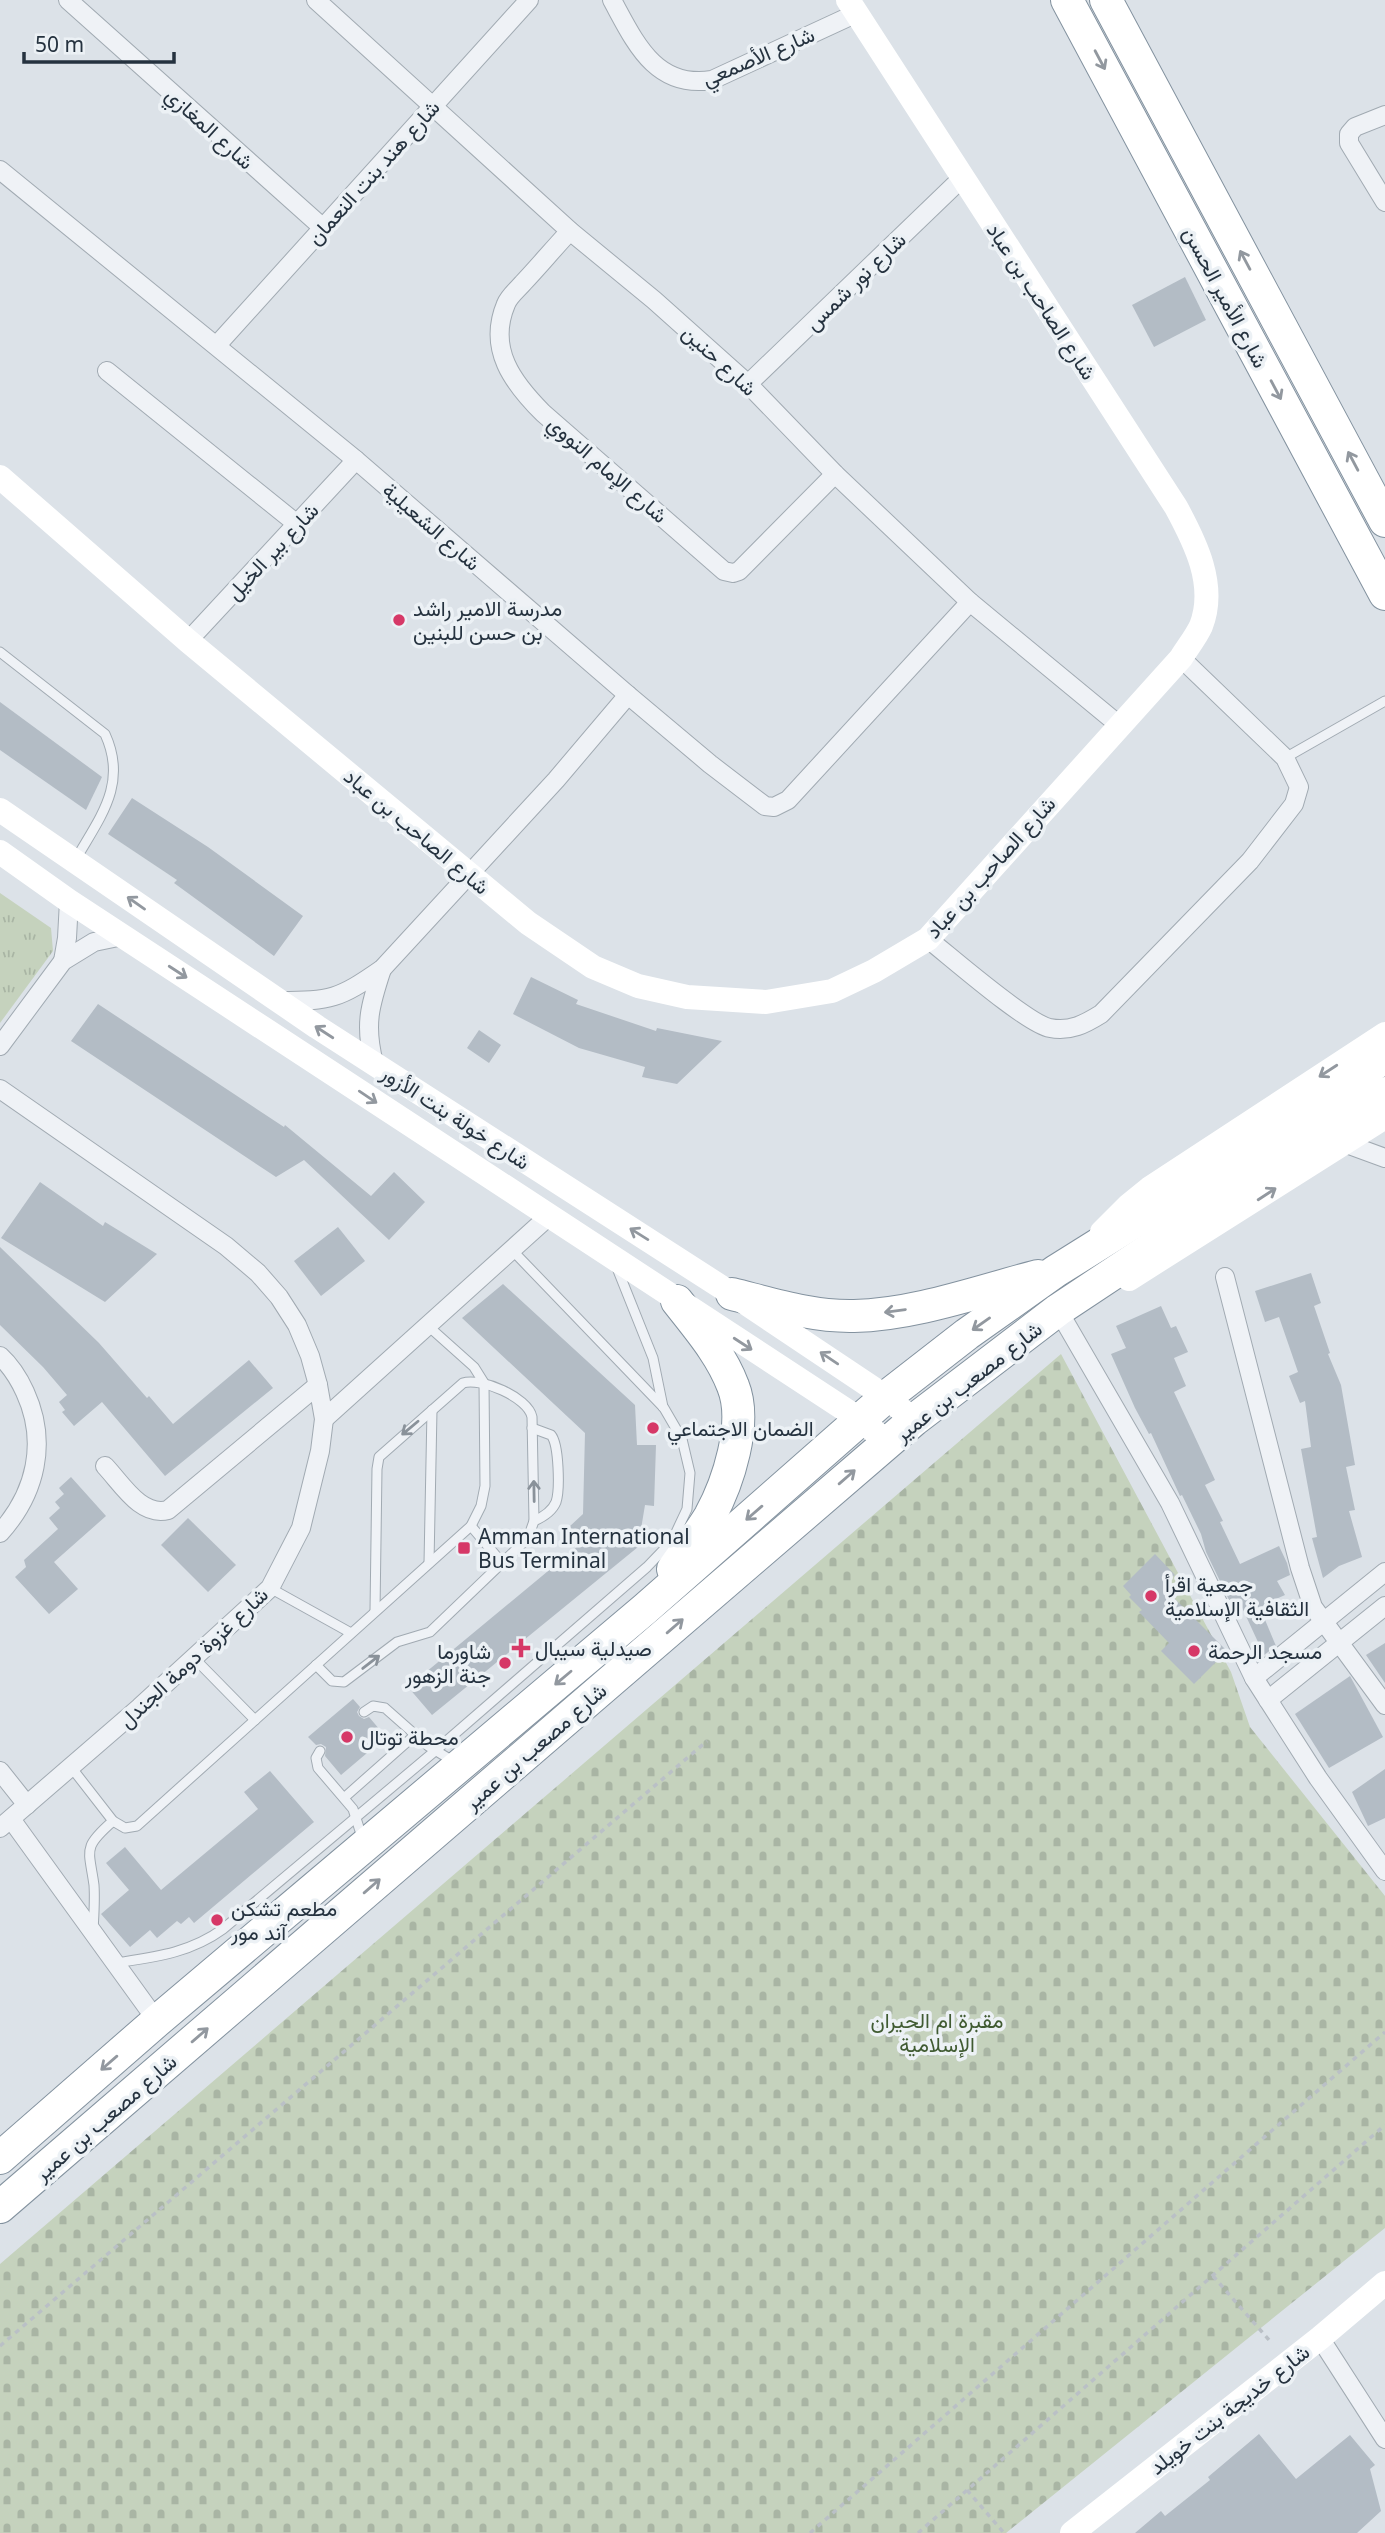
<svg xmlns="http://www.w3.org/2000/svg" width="1385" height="2533" viewBox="0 0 1385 2533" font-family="'Noto Sans',Vazirmatn,sans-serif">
<defs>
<pattern id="grass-tufts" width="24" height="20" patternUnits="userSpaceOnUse" patternTransform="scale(1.75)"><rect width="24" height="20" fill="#c5d2bd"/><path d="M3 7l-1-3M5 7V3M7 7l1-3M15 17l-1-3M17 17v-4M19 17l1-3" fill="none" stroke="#a9b5a4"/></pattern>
<pattern id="cemetery-stones" width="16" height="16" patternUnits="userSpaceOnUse" patternTransform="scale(1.75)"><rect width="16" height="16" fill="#c5d2bd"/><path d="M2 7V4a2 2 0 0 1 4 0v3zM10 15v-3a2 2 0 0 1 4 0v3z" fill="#a9b5a4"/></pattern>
</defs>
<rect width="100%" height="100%" fill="#dce2e8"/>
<path fill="url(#grass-tufts)" d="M0,893L51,928L53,951L0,1023Z"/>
<path fill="url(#cemetery-stones)" d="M1061,1354L1231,1672L1250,1727L1385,1896V2228L1006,2533H0V2264Z"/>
<g fill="#b3bcc5">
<path d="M1185,277L1206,320L1154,347L1132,305Z"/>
<path d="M0,702L102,777L86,810L0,750Z"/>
<path d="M132,798L208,847L303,916L274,956L174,883L177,880L108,834Z"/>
<path d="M531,977L578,1000L576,1004L656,1031L657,1028L722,1041L677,1084L642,1077L645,1067L579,1048L513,1014Z"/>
<path d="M98,1004L284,1127L285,1125L371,1196L394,1172L425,1202L389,1240L304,1160L276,1177L71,1041Z"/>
<path d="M479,1030L501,1045L489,1063L467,1048Z"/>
<path d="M40,1182L103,1226L105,1222L157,1254L105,1302L1,1238Z"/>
<path d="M338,1227L365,1261L321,1296L294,1261Z"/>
<path d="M0,1247L99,1343L147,1398L149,1396L173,1424L249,1360L273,1388L165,1476L102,1402L74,1426L62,1412L65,1410L59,1402L67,1395L43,1367L0,1325Z"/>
<path d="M1311,1273L1321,1303L1314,1306L1330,1353L1328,1354L1341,1385L1355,1465L1346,1467L1355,1510L1349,1511L1362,1557L1339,1566L1323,1578L1312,1538L1317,1537L1301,1449L1311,1447L1305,1401L1300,1403L1289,1376L1298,1372L1279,1317L1265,1322L1255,1291Z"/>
<path d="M503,1284L635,1405L637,1445H656L654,1506L645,1505L638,1547L432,1715L408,1687L583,1542L569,1527L583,1514L585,1433L462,1318Z"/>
<path d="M1161,1306L1171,1328L1176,1326L1188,1352L1174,1358L1186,1386L1174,1392L1215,1480L1205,1485L1223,1521L1220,1522L1240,1564L1279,1546L1287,1563L1290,1575L1277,1581L1285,1595L1276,1599L1279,1607L1263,1615L1276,1646L1264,1655L1239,1601L1231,1604L1206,1552L1201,1534L1182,1495L1180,1496L1151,1433L1149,1434L1135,1408L1111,1354L1126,1348L1116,1326Z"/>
<path d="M71,1477L106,1516L54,1562L78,1589L49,1614L15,1577L26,1567L24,1560L58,1529L49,1518L60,1508L55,1502L64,1494L59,1488Z"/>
<path d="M188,1518L236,1565L208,1592L161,1545Z"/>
<path d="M1155,1554L1175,1575L1167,1581L1176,1590L1171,1595L1227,1651L1194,1684L1161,1651L1169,1643L1139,1612L1142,1610L1129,1597L1131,1595L1123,1586Z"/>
<path d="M1385,1643V1683L1366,1655Z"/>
<path d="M1350,1676L1383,1737L1329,1768L1295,1714Z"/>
<path d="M353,1699L360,1707L357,1712L359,1716L364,1719L369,1717L386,1737L341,1775L325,1756L326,1747L321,1744L316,1745L308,1737Z"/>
<path d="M1385,1769V1818L1368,1826L1352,1792Z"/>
<path d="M270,1771L314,1822L194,1923L189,1917L181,1924L177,1921L157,1938L150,1930L130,1947L101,1914L129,1890L106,1863L125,1847L161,1890L258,1809L244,1792Z"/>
<path d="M1259,2434L1296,2479L1350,2435L1375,2465L1370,2469L1381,2511L1357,2533H1135L1161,2511L1165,2516L1210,2480L1208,2477Z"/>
</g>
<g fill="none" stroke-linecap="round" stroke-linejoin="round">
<g stroke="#a1aab2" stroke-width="11">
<g id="lane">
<path d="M0,652L105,734C128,784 100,817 76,859"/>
<path d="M1285,758L1385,701"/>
<path d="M617,1268L653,1358L663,1407"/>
<path d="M532,1428L551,1435C559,1444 560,1490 556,1502C552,1512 543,1517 534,1521"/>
<path d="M471,1526L503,1564"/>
<path d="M429,1563L432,1410"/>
<path d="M270,1588L351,1633"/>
<path d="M194,1658L255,1720"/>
<path d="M316,1665L332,1681L344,1682L397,1642L430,1632L528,1538L534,1521L532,1417C528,1397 480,1377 463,1383L379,1457L377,1469L375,1611"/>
<path d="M364,1712L373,1706L385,1708L428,1746L453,1761"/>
<path d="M320,1751L316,1758L318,1768L353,1809L362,1837"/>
<path d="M71,1767L113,1821L125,1828L137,1826L471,1526L481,1506L485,1486L484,1383L474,1367L427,1325"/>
<path d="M345,1797L415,1735"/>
<path d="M93,1930C94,1915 95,1900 94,1885C89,1849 82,1848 113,1821"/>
<path d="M116,1963C155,1957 190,1953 223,1929L435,1751L647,1567L672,1541L687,1509L690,1473L682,1439L664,1408L512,1250"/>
</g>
</g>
<g stroke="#a1aab2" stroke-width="20">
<g id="street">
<path d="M68,0L322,227"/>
<path d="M316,0L570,231L654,300L748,384L835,474L970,602L1119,725"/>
<path d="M612,0C635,42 655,89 712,80L857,13"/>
<path d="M1385,115L1355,127L1349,134V143L1385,202"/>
<path d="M0,170L356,460L628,695L710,764L765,806L774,807L788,800L970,602"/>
<path d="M570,231C554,248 539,266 523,283C518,289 509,296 506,304C487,349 513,383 543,413L724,571L733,573L739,571L835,474"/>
<path d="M217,345L529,0"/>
<path d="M107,371L297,524"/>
<path d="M748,384L962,178"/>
<path d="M188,641L356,460"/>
<path d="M928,939C951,957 1027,1024 1050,1028C1070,1032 1085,1024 1101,1014L1250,861L1294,804L1299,787L1285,758L1181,658"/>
<path d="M63,961L67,938L69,901"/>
<path d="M279,1001C331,1001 339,999 382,969L556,780L628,695"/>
<path d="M0,1046L63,961L94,942L123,936"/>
<path d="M374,1063C364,1025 370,1005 382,969"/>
<path d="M0,1089L226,1246L258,1273L279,1297L297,1325L310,1356L318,1385L324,1419L320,1451L301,1528L270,1588L140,1707L0,1828"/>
<path d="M1344,1143L1385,1158"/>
<path d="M1225,1277L1300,1568L1313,1607L1385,1705"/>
<path d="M1058,1310L1170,1503L1254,1678L1318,1778L1385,1871"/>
<path d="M0,1356C11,1366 19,1379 25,1392C48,1442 36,1493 0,1533"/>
<path d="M324,1419L548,1217"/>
<path d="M105,1466C122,1484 141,1517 168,1510L318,1385"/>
<path d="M1254,1678L1385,1572"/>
<path d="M1268,1700L1385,1606"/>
<path d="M0,1771L27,1805"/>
<path d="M11,1819L157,2021"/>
<path d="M1320,2338L1385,2439"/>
</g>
</g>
<g stroke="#83929f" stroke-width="34">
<g id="highway">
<path d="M1067,0L1385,594"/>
<path d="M1106,0L1385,521"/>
<path d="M732,1294C772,1304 813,1317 854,1316C914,1315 980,1291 1038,1276"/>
<path d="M673,1569C685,1552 699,1534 710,1516C728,1483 748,1423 733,1386C721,1354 698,1328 677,1301"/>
<path d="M0,2158L157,2021L645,1609L886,1397L967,1334L1056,1271L1179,1194L1385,1057"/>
<path d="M0,2207L914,1420L1058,1310L1385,1093"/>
</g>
</g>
<g stroke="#bac0c6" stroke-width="3.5" stroke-dasharray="5 5" stroke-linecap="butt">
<path d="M1213,2276L1269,2340"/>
<path d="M0,2346L707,1741"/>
<path d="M967,2490L1004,2533"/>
<path d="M810,2533L1385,2032"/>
<path d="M918,2533L1385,2125"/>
</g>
<use href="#lane" stroke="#eff2f6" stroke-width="9"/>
<use href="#street" stroke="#eff2f6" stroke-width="18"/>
<g stroke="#fff" stroke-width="24">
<path d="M0,477L188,641L528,923L593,967L638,986L687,997L766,1002L832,991L874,971L928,939L1181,658C1187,648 1196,637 1201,626C1217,585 1195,542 1176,507L848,0"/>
<path d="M0,810L317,1027L732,1294L886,1397L914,1420"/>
<path d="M0,852L69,901L861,1420L888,1443"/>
<path d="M1102,1232L1129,1205L1150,1188L1385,1034"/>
<path d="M1129,1279L1385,1117"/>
<path d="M1072,2533L1320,2338L1385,2283"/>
</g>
<use href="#highway" stroke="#fff" stroke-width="32"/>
</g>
<defs><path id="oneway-shaft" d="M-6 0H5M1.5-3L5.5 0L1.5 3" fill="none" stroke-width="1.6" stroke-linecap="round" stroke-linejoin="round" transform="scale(1.75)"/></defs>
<g stroke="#92989f">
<use href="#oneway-shaft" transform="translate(1100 60) rotate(62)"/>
<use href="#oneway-shaft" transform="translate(1245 260) rotate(-118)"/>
<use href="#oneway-shaft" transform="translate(1276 390) rotate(62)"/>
<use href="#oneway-shaft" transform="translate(1353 461) rotate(-118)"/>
<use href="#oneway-shaft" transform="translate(136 903) rotate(-145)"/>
<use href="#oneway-shaft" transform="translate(178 972) rotate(33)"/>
<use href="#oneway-shaft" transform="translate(324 1032) rotate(-147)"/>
<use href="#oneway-shaft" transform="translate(1328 1071) rotate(147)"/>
<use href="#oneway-shaft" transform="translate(368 1097) rotate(34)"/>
<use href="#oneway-shaft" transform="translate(1267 1194) rotate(-33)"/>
<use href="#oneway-shaft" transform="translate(639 1234) rotate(-148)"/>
<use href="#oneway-shaft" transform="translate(895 1311) rotate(172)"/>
<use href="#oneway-shaft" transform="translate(981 1324) rotate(145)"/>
<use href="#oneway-shaft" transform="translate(743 1344) rotate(33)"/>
<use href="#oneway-shaft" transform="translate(829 1358) rotate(-146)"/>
<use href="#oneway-shaft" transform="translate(847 1477) rotate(-41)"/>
<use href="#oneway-shaft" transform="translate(754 1513) rotate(139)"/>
<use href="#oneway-shaft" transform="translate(675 1626) rotate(-41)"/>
<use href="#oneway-shaft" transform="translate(563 1678) rotate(140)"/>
<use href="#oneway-shaft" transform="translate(372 1886) rotate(-41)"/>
<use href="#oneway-shaft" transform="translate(200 2035) rotate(-41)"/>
<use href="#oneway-shaft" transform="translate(109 2063) rotate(139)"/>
</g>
<g stroke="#8a929a">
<use href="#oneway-shaft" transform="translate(410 1428) rotate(140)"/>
<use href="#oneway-shaft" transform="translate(534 1491) rotate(-91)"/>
<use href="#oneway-shaft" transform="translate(371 1662) rotate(-38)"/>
</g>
<g fill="#d63867" stroke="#ecf1f5" stroke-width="2.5">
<circle cx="399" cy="620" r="7"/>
<circle cx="653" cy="1428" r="7"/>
<rect x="457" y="1541" width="14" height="14" rx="3.5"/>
<circle cx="1151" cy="1596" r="7"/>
<path d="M517.5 1637.5h7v7h7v7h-7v7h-7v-7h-7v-7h7z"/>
<circle cx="1194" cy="1651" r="7"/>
<circle cx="505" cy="1663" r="7"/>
<circle cx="347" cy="1737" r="7"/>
<circle cx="217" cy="1920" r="7"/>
</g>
<g text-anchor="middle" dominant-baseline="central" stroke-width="7" stroke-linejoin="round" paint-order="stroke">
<g font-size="21" fill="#25323f" stroke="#ecf1f5">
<text transform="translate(758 56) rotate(-23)">شارع الأصمعي</text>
<text transform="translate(210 128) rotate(42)">شارع المغازي</text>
<text transform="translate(373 172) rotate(-48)">شارع هند بنت النعمان</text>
<text transform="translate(855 281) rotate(-44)">شارع نور شمس</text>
<text transform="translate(1226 297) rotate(62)">شارع الأمير الحسن</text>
<text transform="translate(1042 301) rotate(57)">شارع الصاحب بن عباد</text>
<text transform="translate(720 360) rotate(43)">شارع حنين</text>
<text transform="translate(608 469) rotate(41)">شارع الإمام النووي</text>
<text transform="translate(432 526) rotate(41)">شارع الشعيلية</text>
<text transform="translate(272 551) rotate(-47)">شارع بير الخيل</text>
<text transform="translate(417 831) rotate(40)">شارع الصاحب بن عباد</text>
<text transform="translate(990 867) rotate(-48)">شارع الصاحب بن عباد</text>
<text transform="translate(456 1117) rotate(33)">شارع خولة بنت الأزور</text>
<text transform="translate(968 1381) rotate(-38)">شارع مصعب بن عمير</text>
<text transform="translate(193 1657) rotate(-43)">شارع غزوة دومة الجندل</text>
<text transform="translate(535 1746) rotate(-41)">شارع مصعب بن عمير</text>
<text transform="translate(105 2117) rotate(-41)">شارع مصعب بن عمير</text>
<text transform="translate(1229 2409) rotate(-38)">شارع خديجة بنت خويلد</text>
</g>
<g font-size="21" fill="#25323f" stroke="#ecf1f5" text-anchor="start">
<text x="413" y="608">مدرسة الامير راشد<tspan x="413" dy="24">بن حسن للبنين</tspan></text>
<text x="667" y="1428">الضمان الاجتماعي</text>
<text x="478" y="1536">Amman International<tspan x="478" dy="24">Bus Terminal</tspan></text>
<text x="1165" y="1584">جمعية اقرأ<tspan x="1165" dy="24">الثقافية الإسلامية</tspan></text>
<text x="535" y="1648">صيدلية سيبال</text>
<text x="491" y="1651" text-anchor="end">شاورما<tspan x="491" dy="24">جنة الزهور</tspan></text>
<text x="1208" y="1651">مسجد الرحمة</text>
<text x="361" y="1737">محطة توتال</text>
<text x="231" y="1908">مطعم تشكن<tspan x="231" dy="24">آند مور</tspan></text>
</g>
<g font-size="21" fill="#405b32" stroke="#ecf1f5">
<text x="937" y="2020">مقبرة ام الحيران<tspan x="937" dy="24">الإسلامية</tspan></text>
</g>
</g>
<path d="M24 52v10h150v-10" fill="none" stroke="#25323f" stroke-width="3.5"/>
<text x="35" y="52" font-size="21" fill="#25323f" stroke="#ecf1f5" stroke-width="5" paint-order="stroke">50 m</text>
</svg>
